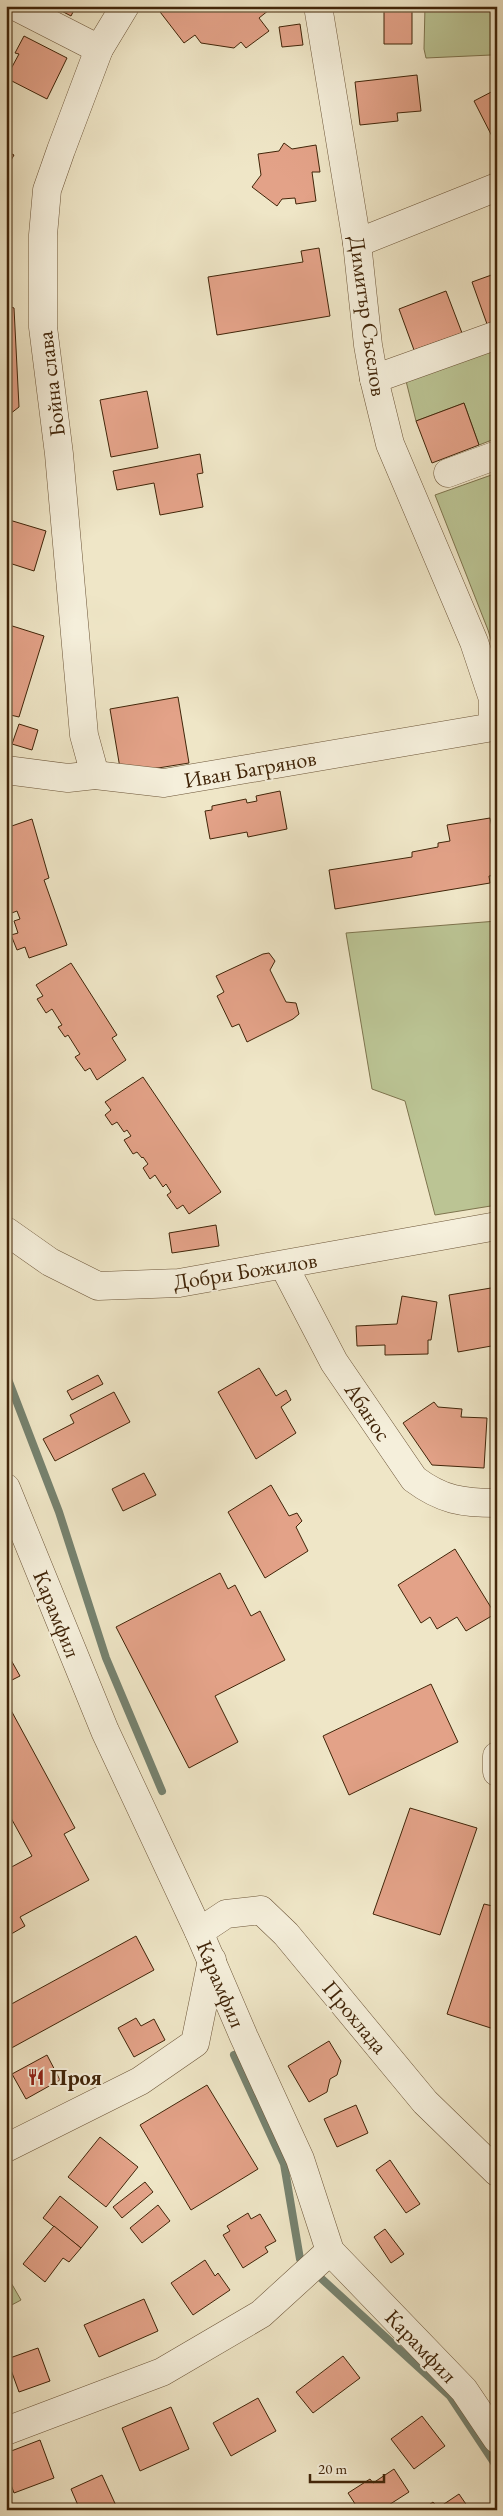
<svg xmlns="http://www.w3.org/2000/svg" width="503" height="2516" viewBox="0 0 503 2516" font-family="'EB Garamond',serif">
<rect width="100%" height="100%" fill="#efe6c7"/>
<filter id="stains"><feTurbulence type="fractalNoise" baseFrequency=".004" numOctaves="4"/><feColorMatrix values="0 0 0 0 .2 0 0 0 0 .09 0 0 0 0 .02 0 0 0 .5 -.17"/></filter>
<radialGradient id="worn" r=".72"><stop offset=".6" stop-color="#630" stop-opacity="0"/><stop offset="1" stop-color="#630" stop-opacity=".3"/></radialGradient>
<g fill="#bbc494" stroke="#7e744e">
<path d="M425,6H497V52L491,55L426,58L424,49Z"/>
<path d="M497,344V391L495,392L497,398V438L479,445L464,403L416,421L405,377Z"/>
<path d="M497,473V659L488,630L435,495Z"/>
<path d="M497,921V1205L435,1215L405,1101L372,1089L346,933Z"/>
<path d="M6,2274L21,2300L6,2308Z"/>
</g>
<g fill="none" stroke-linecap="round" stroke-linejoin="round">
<g stroke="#76826f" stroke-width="8">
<path d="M6,1374L59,1512L106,1658L162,1791"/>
<path d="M234,2055L284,2164L300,2259L450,2396L497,2467"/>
</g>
</g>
<g fill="#e3a288" stroke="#412509">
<path d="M52,6H76L71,16Z"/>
<path d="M159,6H266L269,10L259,18L269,31L246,48L241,42L234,48L201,43L195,35L184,43L157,8Z"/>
<path d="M401,6L412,7V44H384V7H357Z"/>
<path d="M300,24L303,45L282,47L279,27Z"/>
<path d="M24,36L67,58L47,99L6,78L19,54L15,53Z"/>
<path d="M417,75L421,111L397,113L398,121L360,125L355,82Z"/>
<path d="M497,89V146L474,101Z"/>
<path d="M284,143L292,149L316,145L320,172H312L316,201L296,204L295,198L282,199L277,206L252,187L261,175L258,154L279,151Z"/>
<path d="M6,151L14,155L6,169Z"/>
<path d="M319,248L330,316L217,335L208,277L303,262L301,251Z"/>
<path d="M497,273V320L487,324L472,282Z"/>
<path d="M446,291L462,333L414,350L399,309Z"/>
<path d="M6,305L14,308L19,407L10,414L6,413Z"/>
<path d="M147,391L158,448L111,457L100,400Z"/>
<path d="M464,403L479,445L432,463L416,421Z"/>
<path d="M6,447L10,448L6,461Z"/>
<path d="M200,454L203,473L197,474L203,507L160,515L154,483L117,490L113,471Z"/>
<path d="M6,519L46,531L34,571L6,562Z"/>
<path d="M6,624L44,636L19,717L6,714Z"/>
<path d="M178,697L189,763L121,774L110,709Z"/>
<path d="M19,724L38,730L32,750L12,744Z"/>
<path d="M280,791L287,829L248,837L247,832L210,839L205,811L212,810V806L246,799L247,803L257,801L256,796Z"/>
<path d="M490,818L497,849V866H494L496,875L489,876L490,883L335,909L329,870L412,857V852L438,847V843L450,841L447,825Z"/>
<path d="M32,819L49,878L44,880L67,945L29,958L25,947L17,950L11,935L18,933L14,921L20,919L17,911L9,914L6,907V901L10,900L6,890V828Z"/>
<path d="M269,953L275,961L270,970L286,1002L296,1003L299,1014L293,1019L247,1042L239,1024L232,1027L217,996L224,992L216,976L263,954Z"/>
<path d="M71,963L117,1035L112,1038L126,1060L97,1080L90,1068L85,1071L75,1057L80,1054L68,1035L65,1037L58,1027L62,1025L52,1009L46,1013L37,999L43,996L36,985Z"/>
<path d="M143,1077L221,1192L189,1214L183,1205L177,1209L167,1195L171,1192L166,1184L163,1187L155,1175L150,1179L143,1168L148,1164L143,1157L142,1158L137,1152L133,1154L124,1140L131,1136L127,1130L124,1132L117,1122L112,1125L105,1115L111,1110L105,1102Z"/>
<path d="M216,1225L219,1246L172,1253L169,1233Z"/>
<path d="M497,1287V1345L458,1352L449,1295Z"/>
<path d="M402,1296L437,1302L431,1340H428V1354L385,1355V1345L357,1346L356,1326L397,1324Z"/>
<path d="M259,1368L276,1396L286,1390L291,1400L281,1407L296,1433L256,1459L218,1392Z"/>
<path d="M98,1375L103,1384L72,1400L67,1391Z"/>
<path d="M114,1392L130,1422L55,1461L43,1439L74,1423L70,1415Z"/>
<path d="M434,1402L438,1407L462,1409L461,1417L487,1418L484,1468L432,1465L403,1423Z"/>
<path d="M144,1473L156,1495L123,1511L112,1489Z"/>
<path d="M271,1485L289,1516L297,1513L302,1521L296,1527L308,1551L265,1578L228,1512Z"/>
<path d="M455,1549L495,1614L466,1631L457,1617L437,1629L430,1617L421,1623L398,1585Z"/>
<path d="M220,1573L228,1589L235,1585L251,1616L260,1611L285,1660L215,1696L238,1742L189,1768L116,1627Z"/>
<path d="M6,1651L20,1676L6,1683Z"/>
<path d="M431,1684L458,1742L349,1795L323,1736Z"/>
<path d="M6,1701L75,1828L64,1834L89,1880L20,1917L25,1926L6,1937V1870L32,1856L6,1809Z"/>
<path d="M410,1808L477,1828L440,1935L373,1914Z"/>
<path d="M484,1904L497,1907V2030L447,2014Z"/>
<path d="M136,1936L154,1970L6,2051V2007Z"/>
<path d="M136,2018L141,2026L154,2019L165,2040L134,2057L118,2028Z"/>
<path d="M329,2041L341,2061L337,2075L330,2079L327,2092L309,2102L288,2066Z"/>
<path d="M47,2055L60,2080L26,2099L12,2074Z"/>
<path d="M207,2085L258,2169L191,2210L140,2125Z"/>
<path d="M356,2105L368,2133L337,2147L324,2119Z"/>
<path d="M100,2137L138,2167L106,2207L68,2177Z"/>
<path d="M390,2160L420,2204L406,2213L376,2170Z"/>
<path d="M145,2182L153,2192L122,2218L113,2207Z"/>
<path d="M60,2196L98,2227L81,2248L43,2218Z"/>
<path d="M158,2205L170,2221L142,2243L130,2228Z"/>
<path d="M248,2213L251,2219L260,2214L276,2241L265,2247L268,2252L243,2268L223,2235L230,2231L227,2226Z"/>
<path d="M54,2226L81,2248L69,2262L63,2258L45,2282L23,2264Z"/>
<path d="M385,2229L404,2254L391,2263L374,2237Z"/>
<path d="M205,2260L215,2276L218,2273L230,2290L193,2315L171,2283Z"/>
<path d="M144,2299L158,2331L99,2357L84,2325Z"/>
<path d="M38,2348L50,2381L19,2392L7,2359Z"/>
<path d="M343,2356L360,2378L313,2413L296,2392Z"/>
<path d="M258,2398L276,2431L231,2456L213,2423Z"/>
<path d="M171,2407L189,2449L140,2471L122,2428Z"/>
<path d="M422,2416L445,2446L414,2469L391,2439Z"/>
<path d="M40,2440L54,2478L14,2493L6,2471V2453Z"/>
<path d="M394,2469L409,2492L381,2510H359L348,2493L370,2479L373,2483Z"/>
<path d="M102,2475L118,2510H80L71,2489Z"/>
<path d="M459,2494L470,2510H422L433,2502L438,2508Z"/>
</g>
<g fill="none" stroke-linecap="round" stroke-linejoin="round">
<g stroke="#6c5538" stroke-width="29">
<g id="minor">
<path d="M15,6L99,49"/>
<path d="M357,243L497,187"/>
<path d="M374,379L497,335"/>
<path d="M448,473L497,455"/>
<path d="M6,770L68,778L95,775L164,783L493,727V699L474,642L390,444L374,379L368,345L357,243L318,6"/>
<path d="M95,775L84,735L59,454L43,327V235L47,190L61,150L99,49L125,6"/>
<path d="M6,1231L50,1262L98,1286L179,1283L497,1226"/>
<path d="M284,1266L334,1362L414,1479C442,1500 462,1503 497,1503"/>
<path d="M6,1488L105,1731L199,1932L244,2037L300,2159L330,2251L464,2390L497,2439"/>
<path d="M497,1756V1772"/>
<path d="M199,1932L226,1914L261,1910L286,1934L425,2102L497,2172"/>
<path d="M6,2148L140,2081L195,2043L212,1960"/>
<path d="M6,2431L162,2372L261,2314L330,2251"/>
</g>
</g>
<use href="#minor" stroke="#f5efdb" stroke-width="28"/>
</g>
<defs>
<g id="restaurant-bare" transform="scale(1.35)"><path d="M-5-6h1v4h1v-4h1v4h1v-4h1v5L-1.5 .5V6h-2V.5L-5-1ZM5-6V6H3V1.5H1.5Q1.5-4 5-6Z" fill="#8f2418" stroke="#f5efdb" stroke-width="2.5" paint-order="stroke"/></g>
</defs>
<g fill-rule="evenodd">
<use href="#restaurant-bare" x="36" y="2077"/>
</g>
<g text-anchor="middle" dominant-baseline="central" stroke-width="4" stroke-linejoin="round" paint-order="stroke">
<g font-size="22" fill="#412509" stroke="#f5efdb">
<text transform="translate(368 316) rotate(82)">Димитър Съселов</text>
<text transform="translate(51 384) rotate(-97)">Бойна слава</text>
<text transform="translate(250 769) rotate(-10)">Иван Багрянов</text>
<text transform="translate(245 1271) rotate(-9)">Добри Божилов</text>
<text transform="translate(368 1412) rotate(56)">Абанос</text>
<text transform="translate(57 1614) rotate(68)">Карамфил</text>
<text transform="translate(221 1984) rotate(67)">Карамфил</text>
<text transform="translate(355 2017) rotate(50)">Прохлада</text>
<text transform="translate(421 2346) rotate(46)">Карамфил</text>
</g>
<g font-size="22" font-weight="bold" fill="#412509" stroke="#f5efdb" text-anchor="start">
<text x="50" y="2077">Проя</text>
</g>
</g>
<rect width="503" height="2516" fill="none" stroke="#efe6c7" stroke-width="25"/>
<rect x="8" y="8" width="488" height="2501" fill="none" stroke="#412509" stroke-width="2.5"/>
<rect x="12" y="12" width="478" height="2491" fill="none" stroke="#412509"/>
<path d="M310 2474v8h74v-8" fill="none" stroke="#412509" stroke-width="2.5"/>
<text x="318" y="2474" font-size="15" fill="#412509" stroke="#f5efdb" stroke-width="4" paint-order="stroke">20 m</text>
<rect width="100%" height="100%" filter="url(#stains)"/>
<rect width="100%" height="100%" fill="url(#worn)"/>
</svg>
